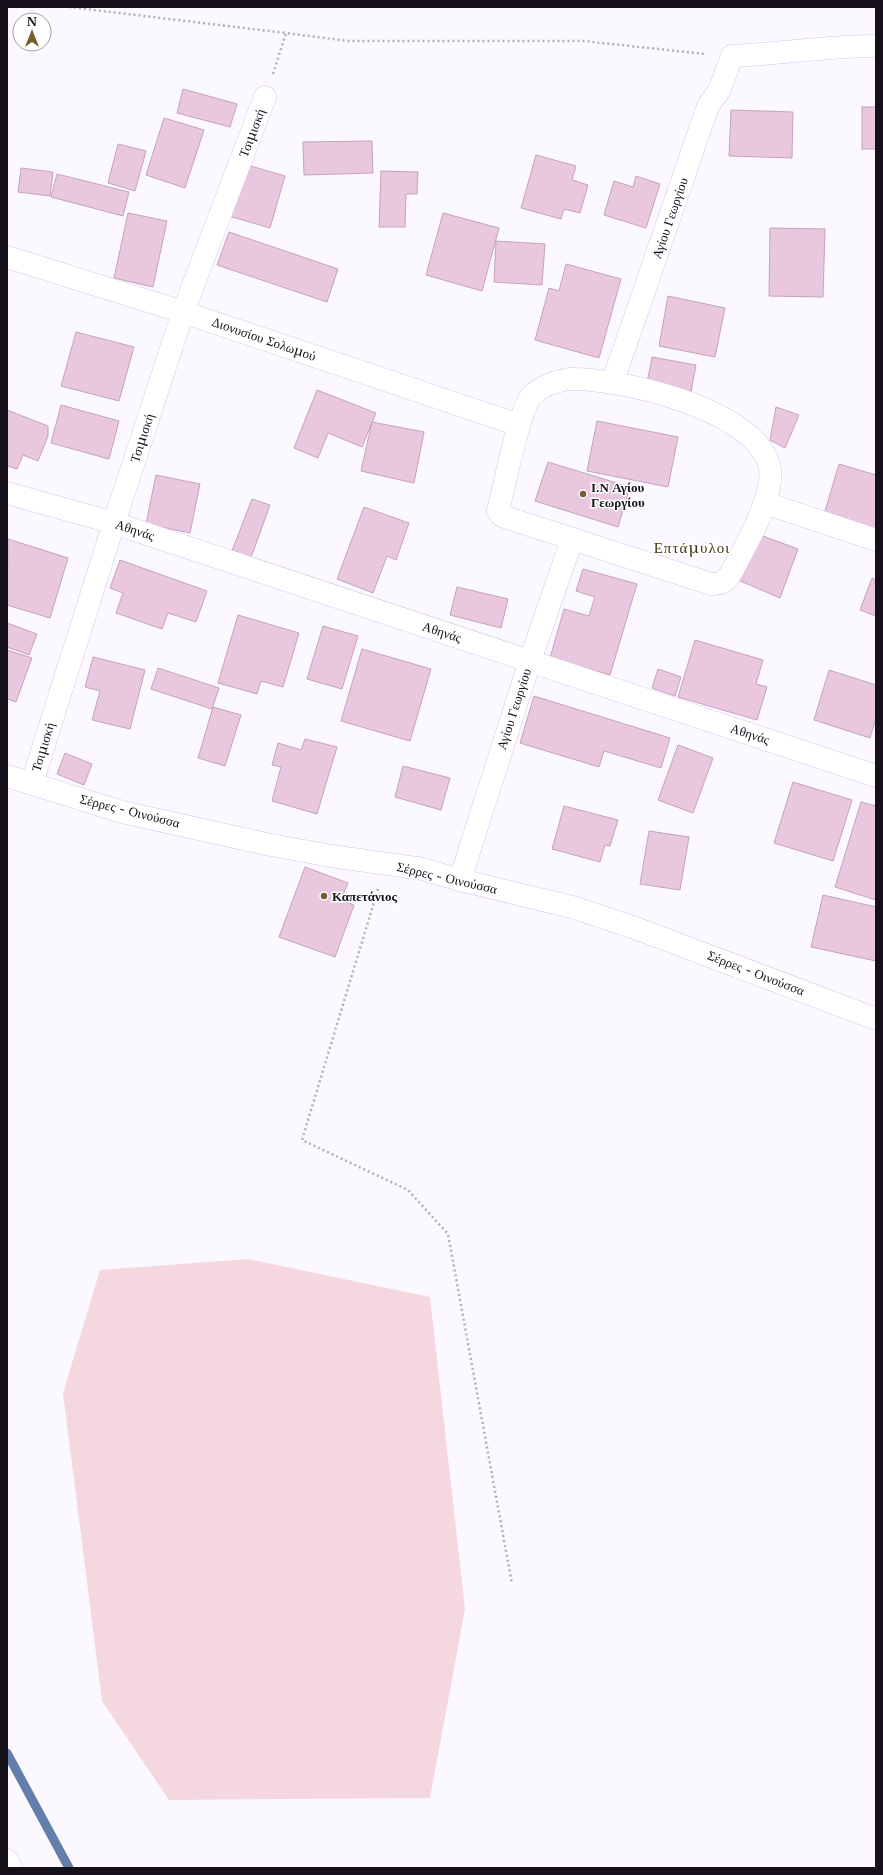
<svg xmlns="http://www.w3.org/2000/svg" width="883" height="1875" viewBox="0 0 883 1875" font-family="'Libre Baskerville',serif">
<rect width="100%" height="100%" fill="#fcf8ff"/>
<path fill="#f5d8df" d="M248,1259L430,1297L465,1609L430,1798L169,1800L102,1701L63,1393L100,1270Z"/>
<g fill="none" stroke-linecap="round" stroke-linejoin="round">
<path stroke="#647eaa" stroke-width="9" d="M7,1753L69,1868"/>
</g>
<g fill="#e9c7df" stroke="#c4a3ba">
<path d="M183,89L237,104L230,127L177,113Z"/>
<rect x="862" y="107" width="14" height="42"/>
<path d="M731,110L793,112L792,158L729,156Z"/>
<path d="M164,118L204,130L185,188L146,175Z"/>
<path d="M372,141L373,173L304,175L303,142Z"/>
<path d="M118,144L146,151L135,191L108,183Z"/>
<path d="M536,155L576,166L572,180L588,185L580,213L564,209L561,219L521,208Z"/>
<path d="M244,164L285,176L270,228L229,216Z"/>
<path d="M21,168L53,172L50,196L18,192Z"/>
<path d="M381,171L418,172L417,194H406L405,227H379Z"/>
<path d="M57,174L129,192L123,216L51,197Z"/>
<path d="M636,176L660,184L646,228L604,215L614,181L633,187Z"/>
<path d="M128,213L167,221L153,287L114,278Z"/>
<path d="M443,213L499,228L482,291L426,275Z"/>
<path d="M770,228L825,229L823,297L769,296Z"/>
<path d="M229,232L338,269L327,302L217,265Z"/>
<path d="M496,241L545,244L542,285L494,282Z"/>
<path d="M566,264L621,279L599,358L535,340L549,288L559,291Z"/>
<path d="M668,296L725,308L715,357L659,346Z"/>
<path d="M76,332L134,347L119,401L61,386Z"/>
<path d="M652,357L696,365L691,392L647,383Z"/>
<path d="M317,390L376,413L362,447L328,433L318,458L294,448Z"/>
<path d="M61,405L119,421L109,459L51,443Z"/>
<path d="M776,407L799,415L785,448L770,440Z"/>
<path d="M7,410L48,426V436L38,461L23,455L17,469L7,466Z"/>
<path d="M597,421L678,437L668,487L587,471Z"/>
<path d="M372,422L424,432L414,483L361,471Z"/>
<path d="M548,462L630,487L618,527L535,501Z"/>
<path d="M839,464L876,475V534L823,518Z"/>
<path d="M156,475L200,484L190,533L146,524Z"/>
<path d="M252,499L270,505L249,563L230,556Z"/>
<path d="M364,507L409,523L396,560L387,556L373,593L337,579Z"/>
<path d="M752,532L798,549L780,598L729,576Z"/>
<path d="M8,539L68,558L50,618L7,605Z"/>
<path d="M120,560L207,591L196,622L168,613L162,629L116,613L123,593L110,588Z"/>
<path d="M583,569L637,584L610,675L550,658L564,609L589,616L595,597L576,591Z"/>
<path d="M872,578L876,580V616L860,610Z"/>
<path d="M457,587L508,599L501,628L450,615Z"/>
<path d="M238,615L299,633L283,687L261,681L257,694L218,683Z"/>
<path d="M7,623L37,634L29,655L7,647Z"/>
<path d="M323,626L358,636L342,689L307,679Z"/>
<path d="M695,640L763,660L756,684L767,687L757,720L678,697Z"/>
<path d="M362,649L431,669L410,741L341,721Z"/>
<path d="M7,650L32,658L16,702L7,699Z"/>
<path d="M93,657L145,670L130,729L92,720L100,691L85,687Z"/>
<path d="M158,668L219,688L212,709L151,689Z"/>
<path d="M658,669L681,677L675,696L652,688Z"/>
<path d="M829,670L876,685V718L870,738L814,720Z"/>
<path d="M534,696L670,738L661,768L604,751L599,767L520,743Z"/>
<path d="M213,707L241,715L225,766L198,758Z"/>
<path d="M305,739L337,747L317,814L272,801L281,767L272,765L278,743L301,750Z"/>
<path d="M678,745L713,758L693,813L658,800Z"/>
<path d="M65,753L92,764L84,785L57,774Z"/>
<path d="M403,766L450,778L441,810L395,797Z"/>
<path d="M793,782L852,800L833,861L774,843Z"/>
<path d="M861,802L876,806V900L835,887Z"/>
<path d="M564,806L618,820L610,846L605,845L600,862L552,849Z"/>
<path d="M649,831L689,837L680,890L640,884Z"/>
<path d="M305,867L348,883L341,900L354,905L335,957L279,937Z"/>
<path d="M823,895L876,907V961L811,947Z"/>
</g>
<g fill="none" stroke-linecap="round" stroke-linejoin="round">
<g stroke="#d9c6e7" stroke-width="23">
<g id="minor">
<path d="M7,257L183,312L519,425"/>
<path d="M569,379C620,378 751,408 769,464C777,489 750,538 738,560C734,567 730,578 723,582C719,584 714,584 711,584L514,520L502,516L498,511C504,488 519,409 532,395C542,386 556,381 569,379Z"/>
<path d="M613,381L708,106L720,89L732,56C780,54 827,46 876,46"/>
<path d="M7,493L114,523L876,776"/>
<path d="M765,503L876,540"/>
<path d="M32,783L114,523L183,312L265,97"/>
<path d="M460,880L530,661L572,539"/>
<path d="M7,1860L11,1868"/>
</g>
</g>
<g stroke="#d9c6e7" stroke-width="23">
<path id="tertiary" d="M7,776L122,812L266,844L331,856L423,869L460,880L572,907L638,929L876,1019"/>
</g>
<g stroke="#b2aeb6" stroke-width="2.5" stroke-dasharray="2 3" stroke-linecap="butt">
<path d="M69,7L286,33"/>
<path d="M273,74L286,33L348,41H584L705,54"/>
<path d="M378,889L302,1140L408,1190L448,1234L512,1584"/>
</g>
<use href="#minor" stroke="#fff" stroke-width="22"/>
<use href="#tertiary" stroke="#fff" stroke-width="22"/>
</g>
<g fill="#755d2d" stroke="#fff" stroke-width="1.5">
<circle cx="583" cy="494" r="4"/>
<circle cx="324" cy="896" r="4"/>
</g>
<g text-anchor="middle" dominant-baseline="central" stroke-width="3" stroke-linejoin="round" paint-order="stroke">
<g font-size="13" fill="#16101b" stroke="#fff">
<text transform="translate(252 133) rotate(-69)">Τσιμισκή</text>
<text transform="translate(670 218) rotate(-71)">Αγίου Γεωργίου</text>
<text transform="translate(264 339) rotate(19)">Διονυσίου Σολωμού</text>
<text transform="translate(142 438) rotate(-72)">Τσιμισκή</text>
<text transform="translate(135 530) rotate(18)">Αθηνάς</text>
<text transform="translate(442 632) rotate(18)">Αθηνάς</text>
<text transform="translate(514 709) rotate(-72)">Αγίου Γεωργίου</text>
<text transform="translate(750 734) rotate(18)">Αθηνάς</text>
<text transform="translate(43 747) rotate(-73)">Τσιμισκή</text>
<text transform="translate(130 811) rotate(14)">Σέρρες - Οινούσσα</text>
<text transform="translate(447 878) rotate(13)">Σέρρες - Οινούσσα</text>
<text transform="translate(756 973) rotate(21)">Σέρρες - Οινούσσα</text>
</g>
<g font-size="13" font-weight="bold" fill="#16101b" stroke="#fff" text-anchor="start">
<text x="591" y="487">Ι.Ν Αγίου<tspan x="591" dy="15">Γεωργίου</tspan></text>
<text x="332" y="896">Καπετάνιος</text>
</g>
<g font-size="15" letter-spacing="1" fill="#46330c" stroke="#fff">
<text x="692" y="547">Επτάμυλοι</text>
</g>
</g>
<rect width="883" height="1875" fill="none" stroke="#16101b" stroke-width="16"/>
<g transform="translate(32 32)"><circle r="19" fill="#ffffff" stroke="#a29fa4"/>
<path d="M0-3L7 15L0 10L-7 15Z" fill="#755d2d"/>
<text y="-6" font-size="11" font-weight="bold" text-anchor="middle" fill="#16101b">N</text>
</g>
</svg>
